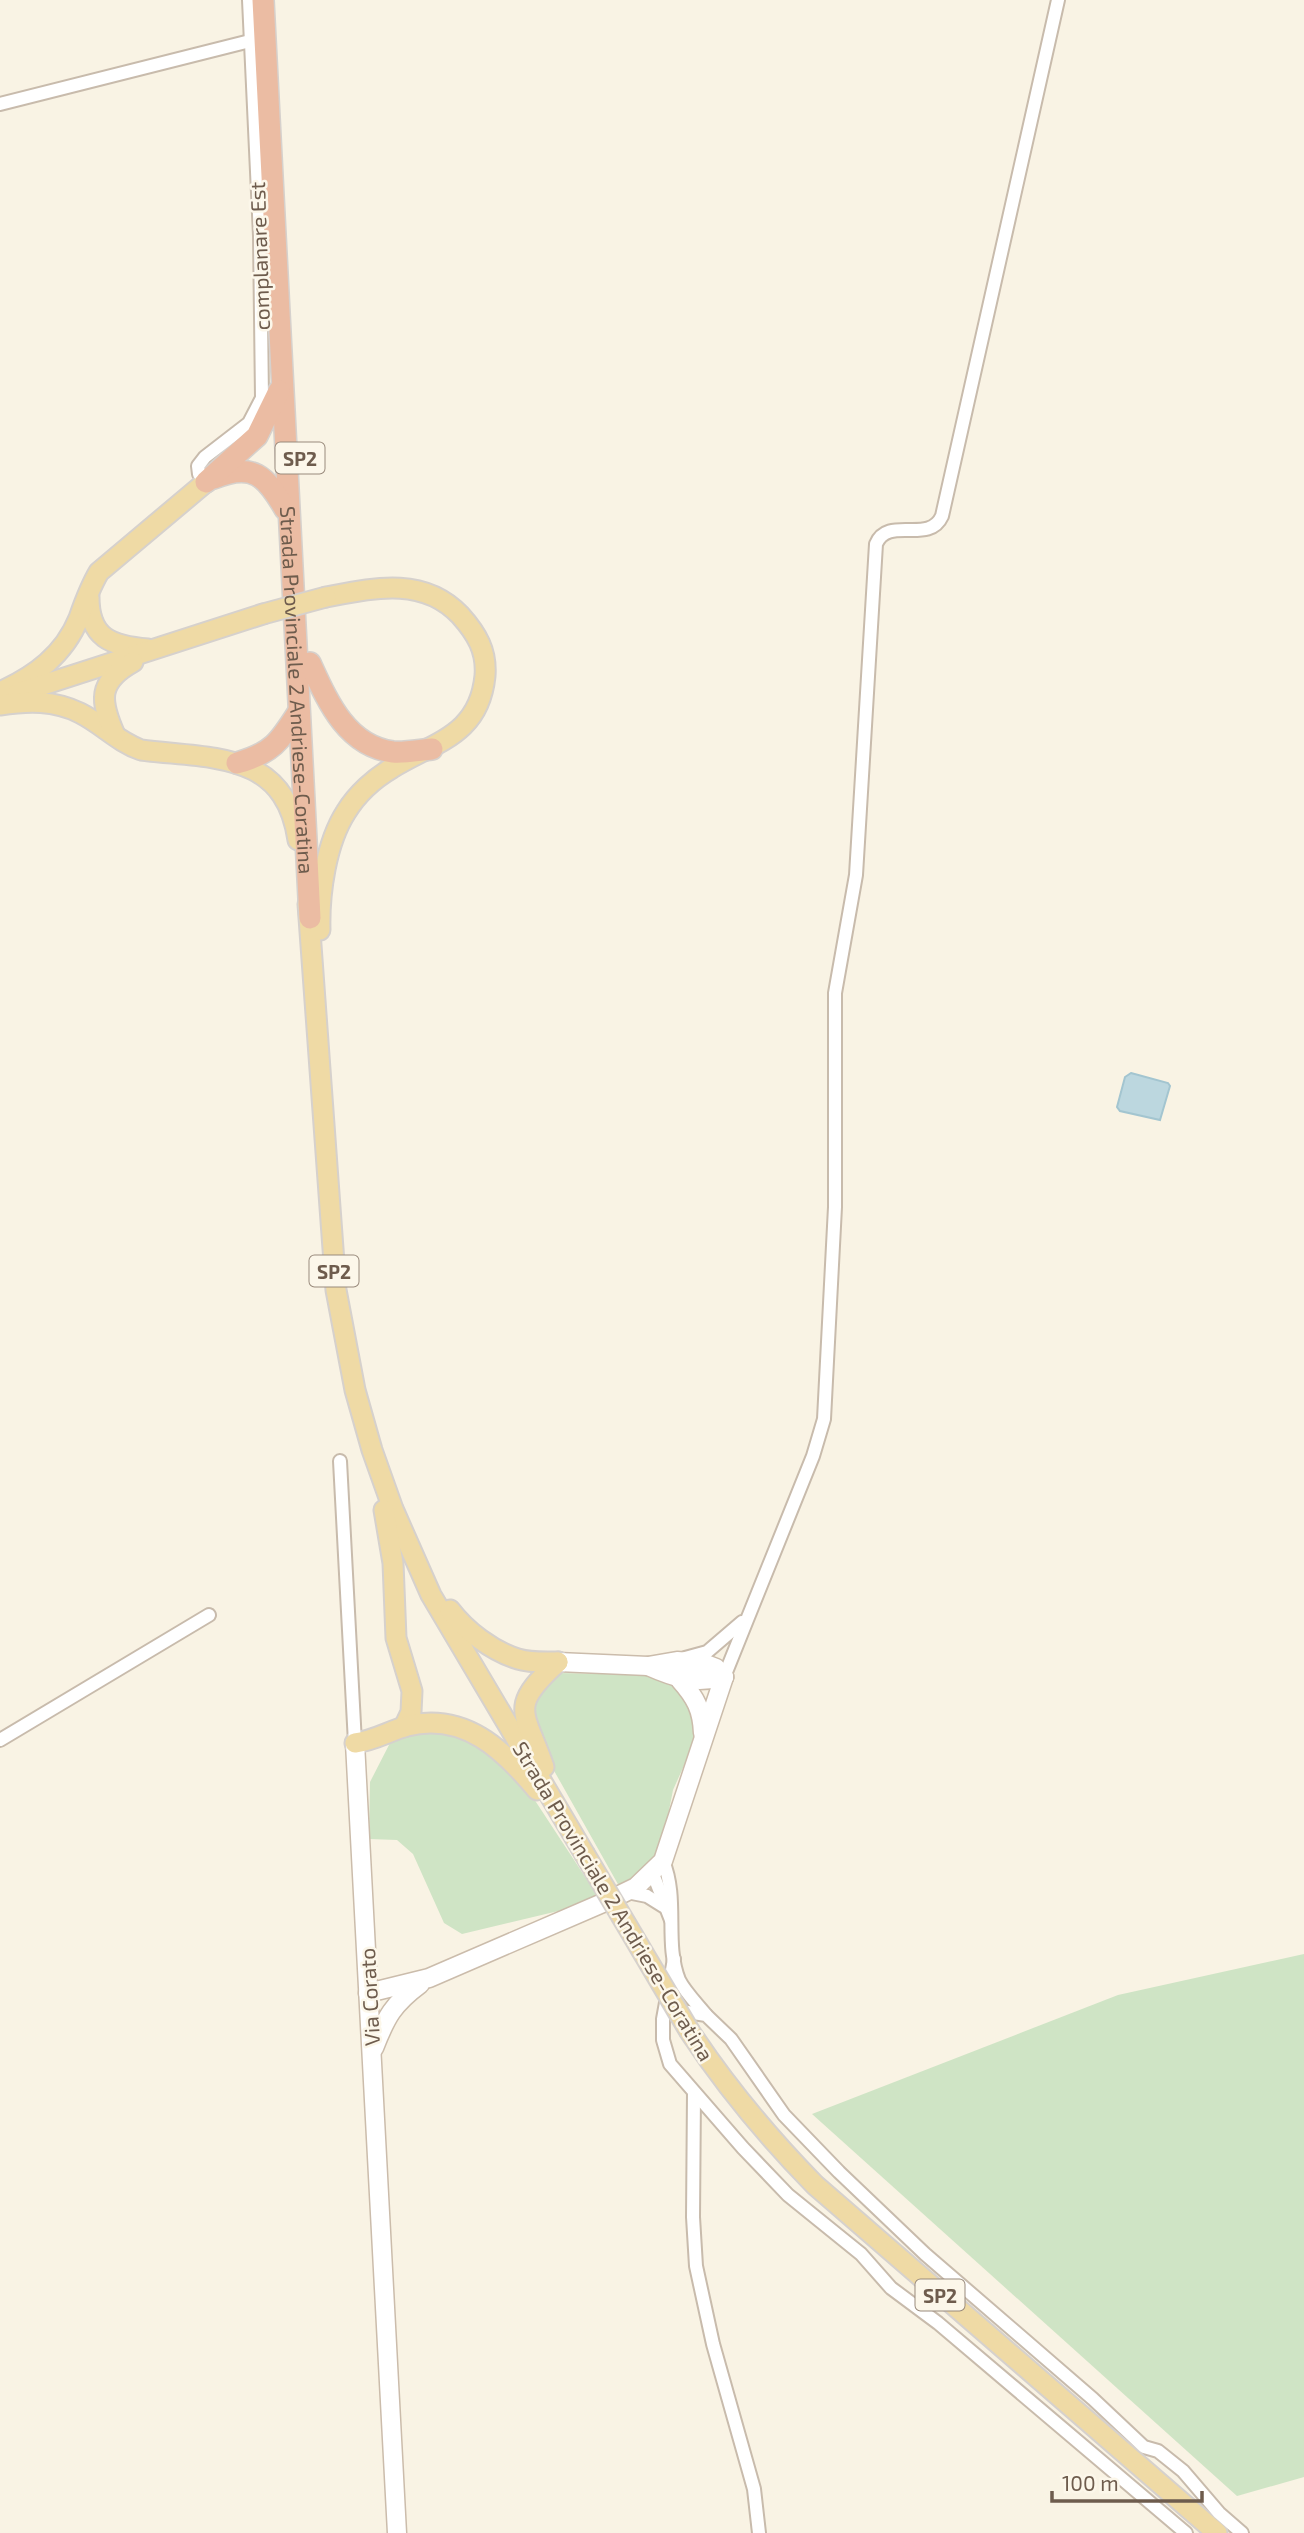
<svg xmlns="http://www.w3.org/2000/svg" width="1304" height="2533" viewBox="0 0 1304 2533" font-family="'Exo 2',sans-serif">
<rect width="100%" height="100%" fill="#f9f3e4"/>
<g fill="#cfe4c5">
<path d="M559,1673L662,1675L678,1682L697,1708L695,1741L673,1790L661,1851L644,1874L619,1886L530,1728L538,1684Z"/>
<path d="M437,1725L477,1738L515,1770L597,1895L571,1908L462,1934L444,1923L413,1854L397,1840L369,1839L370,1782L390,1743Z"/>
<path d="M1304,1954V2477L1237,2496L812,2114L1118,1995Z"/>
</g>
<path fill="#bcd7df" stroke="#a3c5d0" stroke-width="2" d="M1131,1073L1168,1083L1170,1086L1160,1120L1120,1111L1117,1107L1125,1077Z"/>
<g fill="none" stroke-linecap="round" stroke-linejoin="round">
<g stroke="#c8bbac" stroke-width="16">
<g id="street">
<path d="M0,104L250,41"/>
<path d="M206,482L199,474L198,466L205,457L249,423L262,398L260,236L249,0"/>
<path d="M340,1461L355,1743"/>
<path d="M685,1658L707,1652L742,1622"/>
<path d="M724,1677L813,1456L824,1419L835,1207V993L856,875L876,544C888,515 929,545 942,516L1058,0"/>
<path d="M0,1740L209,1615"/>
<path d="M663,1861C679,1899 664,1943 679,1980C685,1992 698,2005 706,2015"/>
<path d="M653,1874L671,1920"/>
<path d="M627,1892L647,1896L663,1906"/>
<path d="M674,1959L663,2019V2040L670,2064L743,2148L788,2195L861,2254L891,2288L938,2323L1186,2533"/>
<path d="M675,2010L706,2015L731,2039L784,2115L839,2172L925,2254L1093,2399L1144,2447L1158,2451L1183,2471L1219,2513L1242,2533"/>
<path d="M694,2093L693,2217L696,2266L713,2344L754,2489L759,2533"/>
</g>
</g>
<g stroke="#cbbcab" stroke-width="21">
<g id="secondary">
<path d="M558,1662L648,1666L677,1661L703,1663L716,1668L724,1677"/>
<path d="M648,1666C675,1678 694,1684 724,1677"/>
<path d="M680,1680C696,1698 702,1710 703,1733"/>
<path d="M355,1743L397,2533"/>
<path d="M368,1993L429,1978L605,1902L636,1887L663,1861L724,1677"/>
<path d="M374,2048C386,2017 393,2004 420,1984"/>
</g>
</g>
<g stroke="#d6d1cd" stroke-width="23">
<g id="primary">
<path d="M89,597C89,638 111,646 148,649"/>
<path d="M0,692C35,676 64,655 79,618C85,601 90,587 99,572L206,482"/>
<path d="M18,693L263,614"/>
<path d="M0,705C28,701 54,700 80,713C102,724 118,742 141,750C213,759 285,751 298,840"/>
<path d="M115,735C100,701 97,682 133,662"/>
<path d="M308,904L336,1290L355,1390L372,1450L393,1509L431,1595L584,1853"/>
<path d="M320,930C319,893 326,843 346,812C357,794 375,778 392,768C434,742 479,736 485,676C487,651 477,634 460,615C423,576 373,588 326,597"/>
<path d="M384,1510L393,1563L396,1638L412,1691L411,1712L404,1727"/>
<path d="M450,1610C466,1631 492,1651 518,1659C530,1663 545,1662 558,1662"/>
<path d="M355,1743C376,1740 389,1731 407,1726C464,1712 503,1749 537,1790"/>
<path d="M544,1767C525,1711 507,1708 558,1662"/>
<path d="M690,2032C727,2088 768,2137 815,2185L1217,2533"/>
</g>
</g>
<g stroke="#d6d1cd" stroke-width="24">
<g id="highway">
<path id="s1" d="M263,0L310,918"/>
<path d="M214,478C253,462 266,476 285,509"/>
<path d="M206,482L257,436L279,391"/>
<path d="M310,663C327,700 346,746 393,752C405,753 420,750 432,749"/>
<path d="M237,763C273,753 280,741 299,711"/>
</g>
</g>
<use href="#street" stroke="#fff" stroke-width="12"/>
<use href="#secondary" stroke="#fff" stroke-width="18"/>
<use href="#primary" stroke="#efdaa5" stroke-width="19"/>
<use href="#highway" stroke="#ebbca3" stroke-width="21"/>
<g stroke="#d6d1cd" stroke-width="23" stroke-linecap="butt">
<g id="primary-bridge">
<path d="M263,614L326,597"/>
<path d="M584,1853L690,2032"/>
</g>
</g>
<use href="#primary-bridge" stroke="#efdaa5" stroke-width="19"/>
</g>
<g text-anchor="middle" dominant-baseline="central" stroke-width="5" stroke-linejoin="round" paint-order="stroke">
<g fill="#fcf7ea" stroke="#998a7c" stroke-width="2">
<rect x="275.5" y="442.5" width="49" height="31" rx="5"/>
<rect x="309.5" y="1255.5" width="49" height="31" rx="5"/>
<rect x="915.5" y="2279.5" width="49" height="31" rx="5"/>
</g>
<g font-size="19" font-weight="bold" fill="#6e5c4d">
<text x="300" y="458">SP2</text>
<text x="334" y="1271">SP2</text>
<text x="940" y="2295">SP2</text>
</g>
<g font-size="21" fill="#6e5c4d" stroke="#fcf7ea">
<text transform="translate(259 256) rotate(-92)">complanare Est</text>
<text stroke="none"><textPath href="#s1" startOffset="691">Strada Provinciale 2 Andriese-Coratina</textPath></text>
<text transform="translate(614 1901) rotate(59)">Strada Provinciale 2 Andriese-Coratina</text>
<text transform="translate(369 1997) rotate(-93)">Via Corato</text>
</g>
</g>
<path d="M1052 2491v10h150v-10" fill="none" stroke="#6e5c4d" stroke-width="3.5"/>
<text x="1062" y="2491" font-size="21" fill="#6e5c4d" stroke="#fcf7ea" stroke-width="5" paint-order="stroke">100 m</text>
</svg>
